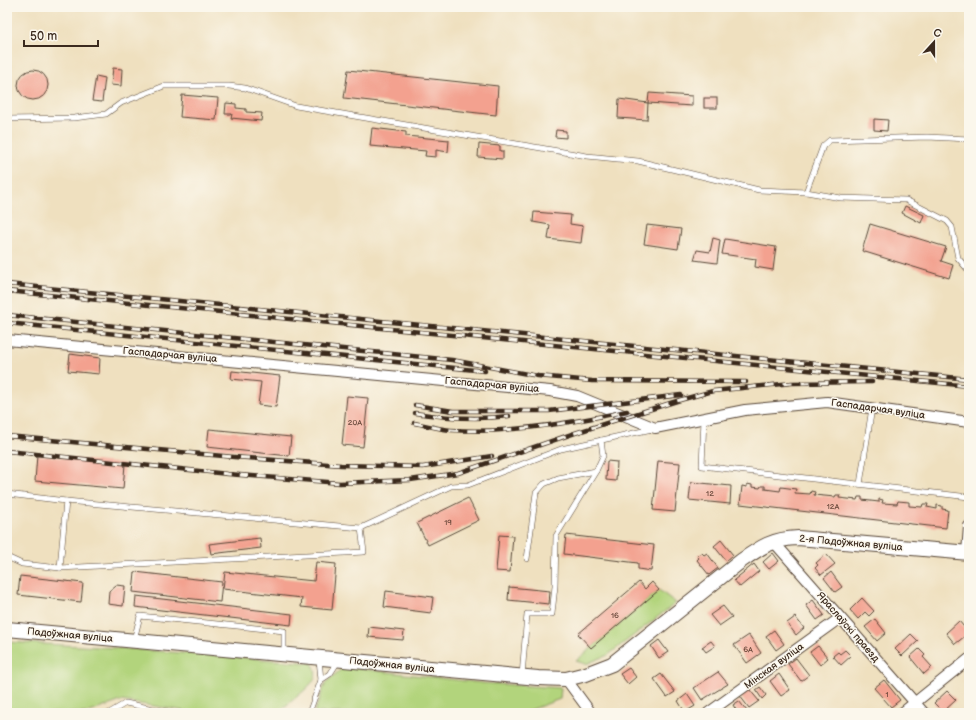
<svg xmlns="http://www.w3.org/2000/svg" width="976" height="720" viewBox="0 0 976 720" font-family="'Balsamiq Sans',sans-serif">
<rect width="100%" height="100%" fill="#fbf7ec"/>
<filter id="ink" filterUnits="userSpaceOnUse"><feTurbulence type="fractalNoise" baseFrequency=".025" numOctaves="2"/><feDisplacementMap in="SourceGraphic" scale="8" xChannelSelector="R" yChannelSelector="G"/><feConvolveMatrix kernelMatrix="1 2 1 2 8 2 1 2 1" color-interpolation-filters="sRGB"/></filter>
<filter id="wash" filterUnits="userSpaceOnUse"><feTurbulence type="fractalNoise" baseFrequency=".012" numOctaves="4" result="noise"/><feDisplacementMap in="SourceGraphic" scale="16" xChannelSelector="R" yChannelSelector="G"/><feGaussianBlur stdDeviation="0.9" result="paint"/><feColorMatrix in="noise" values="0 0 0 0 0 0 0 0 0 0 0 0 0 0 0 0 0 1.4 0 .05"/><feComposite in="paint" operator="in"/></filter>
<g filter="url(#wash)">
<rect width="100%" height="100%" fill="#efe0bf"/>
<g fill="#b2d47c" stroke="#767f4d">
<path d="M659,590L676,603L608,655L586,664L576,661Z"/>
<path d="M7,642L117,648L312,663C316,669 317,675 313,681C307,690 286,705 277,713H198L121,701L87,713H7Z"/>
<path d="M344,667L483,683L561,688L560,699L522,713H314L326,682Z"/>
</g>
<g id="blocks">
<g fill="#f3a18f">
<path d="M113,68L122,69L121,86L111,85Z"/>
<circle cx="33" cy="85" r="15"/>
<path d="M348,70L498,86L496,115L344,98Z"/>
<path d="M96,76L105,78L102,102L92,101Z"/>
<path d="M649,93L692,96V106L648,103L647,120L618,118L619,99L648,103Z"/>
<path d="M182,95L218,98L216,120L180,117Z"/>
<rect x="704" y="98" width="13" height="10"/>
<path d="M226,103L236,104V108L246,109V112L262,113L261,121L231,118L232,114H225Z"/>
<path d="M874,119L888,120L887,131L874,130Z"/>
<path d="M372,128L406,132V136L449,140L448,152L436,150V157L425,156L426,151L370,146Z"/>
<path d="M556,130L566,131V138L555,137Z"/>
<path d="M479,144L500,146V151H503V159L478,157Z"/>
<path d="M905,206L924,215L921,223L902,213Z"/>
<path d="M534,212L571,215L570,224L583,226L581,243L548,239L550,225L533,222Z"/>
<path d="M870,224L946,247L941,261L953,265L949,278L862,251Z"/>
<path d="M647,225L681,229L678,249L644,244Z"/>
<path d="M713,238L720,240L717,263L694,260L697,250L710,252Z"/>
<path d="M725,239L776,247L773,270L755,267L756,259L722,254Z"/>
<path d="M70,354L100,358L99,374L68,371Z"/>
<path d="M232,371L280,376L276,407L258,405L261,382L231,379Z"/>
<path d="M347,396L368,398L363,447L342,445Z"/>
<path d="M209,429L291,437L289,456L207,447Z"/>
<path d="M37,455L125,464L123,489L35,481Z"/>
<path d="M607,461L617,462L616,481L606,480Z"/>
<path d="M658,461L680,463L675,512L653,510Z"/>
<path d="M691,482L731,486L730,504L689,500Z"/>
<path d="M747,484L752,485V487L760,488L761,486H765V489L780,491L781,487L796,489L795,493L810,494L811,491L815,492L814,495L835,497L836,495H840L839,498L857,500L858,497H862V500L879,502V499L883,500L882,503L897,504L898,501L909,502V506L922,507L923,504H928L927,507L937,509V505L942,506V509L948,510L946,528L740,504L742,486L747,487Z"/>
<path d="M468,498L479,520L428,545L417,523Z"/>
<path d="M499,535L513,536L510,572L496,571Z"/>
<path d="M566,535L654,545L651,571L638,569V563L564,554Z"/>
<path d="M260,538L261,548L211,554L209,544Z"/>
<path d="M721,540L733,555L726,561L714,546Z"/>
<path d="M702,553L704,555L707,553L718,568L709,575L697,560L699,558L697,556Z"/>
<path d="M773,553L779,561L769,569L763,562Z"/>
<path d="M826,554L835,564L821,575L815,568L818,565L816,563Z"/>
<path d="M316,562L336,564L332,610L301,607L302,598L223,589L225,572L314,581Z"/>
<path d="M754,564L759,571L740,587L734,580Z"/>
<path d="M135,572L222,582L220,602L133,592Z"/>
<path d="M831,572L842,587L835,592L824,578Z"/>
<path d="M20,576L83,583L81,602L18,595Z"/>
<path d="M639,582L645,589L652,582L659,590L591,648L578,634Z"/>
<path d="M116,585L125,586L123,606L108,604L109,591Z"/>
<path d="M509,587L550,591L549,604L508,600Z"/>
<path d="M386,591L433,597L431,613L384,607Z"/>
<path d="M136,596L292,614L291,625L135,607Z"/>
<path d="M862,598L874,611L869,616L865,612L858,619L850,610Z"/>
<path d="M813,600L824,615L817,620L806,605Z"/>
<path d="M723,606L732,617L719,626L710,615Z"/>
<path d="M795,617L804,628L796,635L787,623Z"/>
<path d="M875,619L886,633L877,641L865,627Z"/>
<path d="M959,621L969,633L955,644L946,633Z"/>
<path d="M369,627L404,631L403,640L368,637Z"/>
<path d="M774,630L784,644L776,650L766,636Z"/>
<path d="M911,634L918,641L902,656L895,649Z"/>
<path d="M749,635L761,653L747,663L734,645Z"/>
<path d="M659,640L668,652L659,658L651,646Z"/>
<path d="M711,641L715,646L706,652L702,647Z"/>
<path d="M818,646L828,658L820,665L810,652Z"/>
<path d="M919,649L925,655L923,657L932,667L924,674L910,657Z"/>
<path d="M845,650L851,656L841,665L833,656L838,652L840,654Z"/>
<path d="M796,658L809,675L801,681L788,664Z"/>
<path d="M629,668L636,677L628,684L620,674Z"/>
<path d="M718,672L728,684L702,700L694,688Z"/>
<path d="M661,674L675,692L667,697L654,679Z"/>
<path d="M779,674L790,690L781,696L770,681Z"/>
<path d="M884,680L900,700L891,707L874,688Z"/>
<path d="M760,687L766,695L762,699L756,690Z"/>
<path d="M749,689L759,701L749,708L740,696Z"/>
<path d="M947,691L956,700L943,712L934,703Z"/>
<path d="M687,694L695,706L685,712L678,701Z"/>
<path d="M739,701L747,711L745,713H738L733,705Z"/>
</g>
</g>
</g>
<g filter="url(#ink)">
<use href="#blocks" fill-opacity="0" stroke="#564536" stroke-width="1"/>
<g fill="none" stroke-linecap="round" stroke-linejoin="round">
<g stroke="#564536" stroke-width="6">
<g id="lane">
<path d="M7,119L74,118L106,114L121,103L164,86H229L245,88L296,106L587,156L638,161L759,190L806,192L823,146L830,140L927,137L969,139"/>
<path d="M806,192L841,198L906,200L947,221L952,227L958,258L969,271"/>
<path d="M704,419L702,466L969,497"/>
<path d="M860,484L872,408"/>
<path d="M7,494L66,501"/>
<path d="M361,528L364,552L60,568L66,501L361,528L451,486L468,485L561,449L652,429"/>
<path d="M7,557L22,564L60,568"/>
<path d="M527,559L536,493L544,484L558,478L596,471L603,456L601,440"/>
<path d="M134,640L140,616L284,631V654"/>
<path d="M522,676L527,614H552L555,586L556,536L596,471"/>
<path d="M321,680L330,674L339,660"/>
<path d="M109,713L126,703L171,713"/>
<path d="M309,713L321,680L319,659"/>
<path d="M530,713H531"/>
</g>
</g>
<g stroke="#564536" stroke-width="12">
<g id="street">
<path d="M7,340L550,391L577,396L655,428L745,410L827,402L969,422"/>
<path d="M773,541L924,713"/>
<path d="M967,553L969,526"/>
<path d="M566,679L591,713"/>
<path d="M708,713L840,618"/>
<path d="M902,713L969,659"/>
</g>
</g>
<g stroke="#564536" stroke-width="16">
<path id="secondary" d="M7,629L538,678L566,679L586,674L612,664L741,561C761,547 772,539 798,538L969,553"/>
</g>
<use href="#lane" stroke="#fff" stroke-width="5"/>
<use href="#street" stroke="#fff" stroke-width="10"/>
<use href="#secondary" stroke="#fff" stroke-width="14"/>
<g stroke="#3b2a1e" stroke-width="4.5">
<g id="rail">
<path d="M7,284L969,379"/>
<path d="M7,291L969,386"/>
<path d="M7,315L452,360L538,376L592,381L746,382"/>
<path d="M7,323L485,371"/>
<path d="M415,405L453,411H549L681,395"/>
<path d="M415,413C447,418 477,420 509,416"/>
<path d="M414,423C426,425 439,429 451,430C508,434 572,423 627,411"/>
<path d="M7,436L234,457L341,465L423,467L492,456"/>
<path d="M7,451L228,474L340,483L410,480L458,473L575,433L680,400L713,391L792,383L872,382"/>
</g>
</g>
<use href="#rail" stroke="#fbf7ec" stroke-width="3" stroke-dasharray="9" stroke-linecap="butt"/>
</g>
</g>
<g text-anchor="middle" dominant-baseline="central" stroke-width="3" stroke-linejoin="round" paint-order="stroke">
<g font-size="8" fill="#69483a">
<text x="355" y="422">20А</text>
<text x="710" y="493">12</text>
<text x="833" y="506">12А</text>
<text x="448" y="522">19</text>
<text x="615" y="615">16</text>
<text x="748" y="649">6А</text>
<text x="887" y="694">1</text>
</g>
<g font-size="10" fill="#3b2a1e" stroke="#fbf7ec">
<text transform="translate(170 355) rotate(5)">Гаспадарчая вуліца</text>
<text transform="translate(492 385) rotate(5)">Гаспадарчая вуліца</text>
<text transform="translate(878 409) rotate(8)">Гаспадарчая вуліца</text>
<text transform="translate(851 543) rotate(5)">2-я Падоўжная вуліца</text>
<text transform="translate(848 627) rotate(49)">Яраслаўскі праезд</text>
<text transform="translate(70 635) rotate(5)">Падоўжная вуліца</text>
<text transform="translate(392 665) rotate(6)">Падоўжная вуліца</text>
<text transform="translate(774 666) rotate(-36)">Мінская вуліца</text>
</g>
</g>
<rect width="976" height="720" fill="none" stroke="#fbf7ec" stroke-width="24"/>
<g transform="translate(934 42) rotate(21)" stroke="#fbf7ec" stroke-width="3" paint-order="stroke">
<path d="M0-3L7 15L0 10L-7 15Z" fill="#3b2a1e"/>
<text y="-6" font-size="11" font-weight="bold" text-anchor="middle" fill="#3b2a1e">С</text>
</g>
<path d="M24 40v6h74v-6" fill="none" stroke="#3b2a1e" stroke-width="2"/>
<text x="30" y="40" font-size="12" fill="#3b2a1e" stroke="#fbf7ec" stroke-width="3" paint-order="stroke">50 m</text>
</svg>
